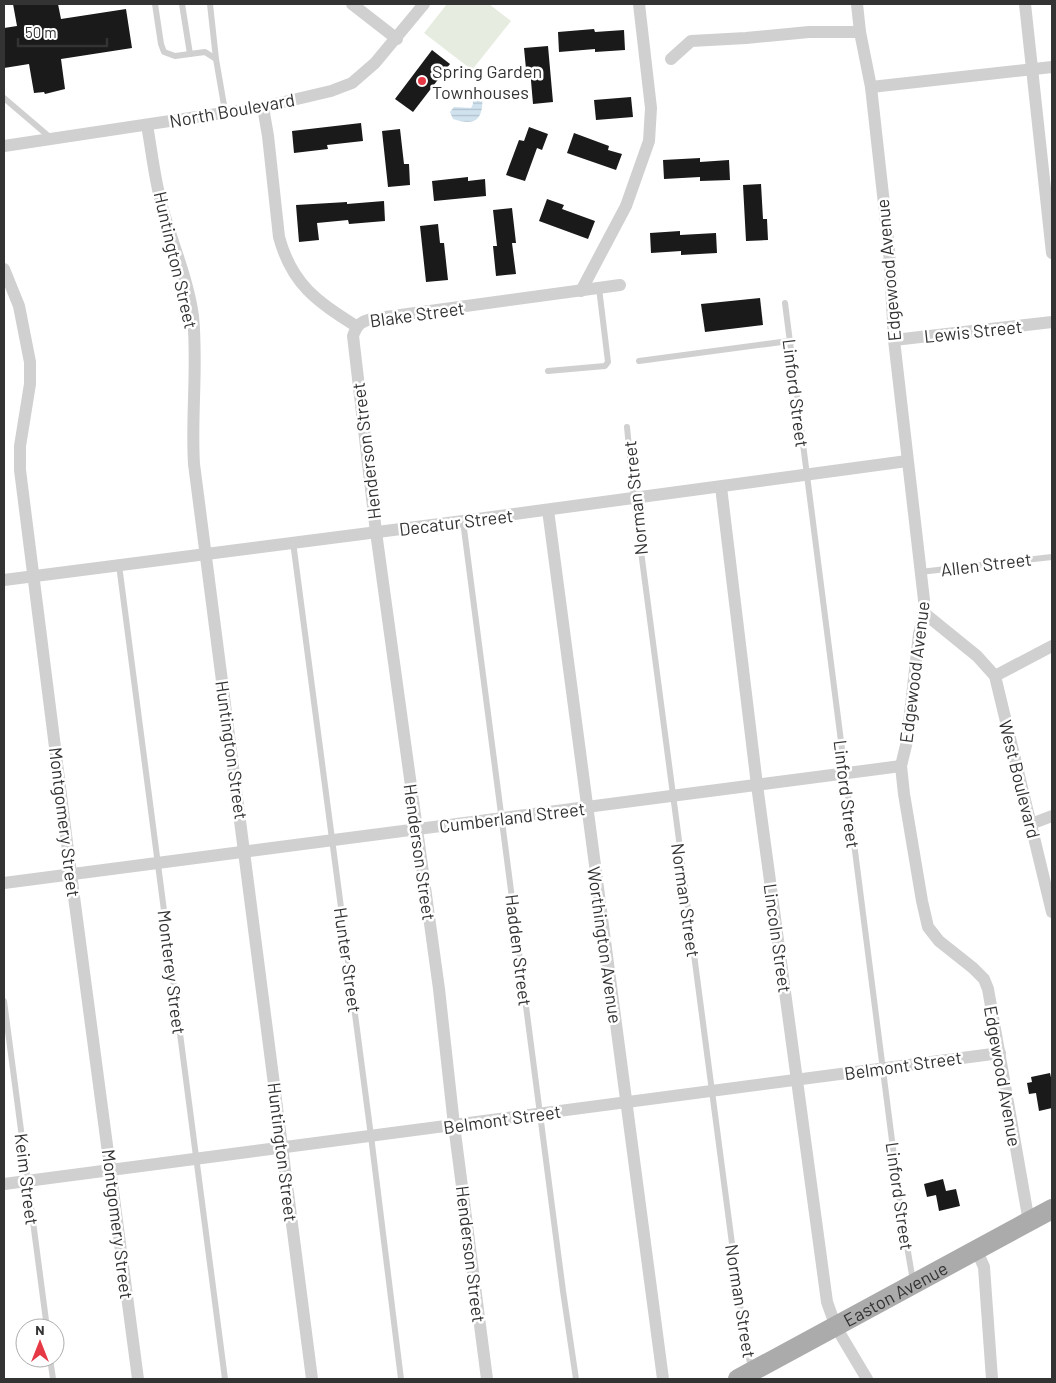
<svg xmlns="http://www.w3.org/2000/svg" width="1056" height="1383" viewBox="0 0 1056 1383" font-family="Barlow,sans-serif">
<defs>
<pattern id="water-rules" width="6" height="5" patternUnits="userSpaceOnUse" patternTransform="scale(1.25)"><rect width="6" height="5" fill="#cfe2ee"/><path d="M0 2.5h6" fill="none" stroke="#b2c2cd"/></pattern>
</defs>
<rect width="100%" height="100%" fill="#fff"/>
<path fill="#e6ecdf" d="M447,4H489L511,21L472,70L424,33Z"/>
<path fill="url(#water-rules)" d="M482,92C484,116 479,128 453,119L450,112L454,107L471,108L473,104L472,93Z"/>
<g fill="#1a1a1a">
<path d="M13,4H58L61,19L126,9L132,48L61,59L65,89L45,94L44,92L34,93L29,64L4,68V28L17,26Z"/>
<path d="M594,29L595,32L624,30L625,50L595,52V49L559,52L558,32Z"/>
<path d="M548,46L553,102L533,104L530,69H526L524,48Z"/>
<path d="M432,50L450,64L413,112L395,99Z"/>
<path d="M631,97L633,117L596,120L594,100Z"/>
<path d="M361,123L363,141L327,145L328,149L294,153L292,131Z"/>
<path d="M529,127L548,134L542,150L537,148L525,181L506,175L519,140L524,141Z"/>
<path d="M400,129L404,164H409L410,185L388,187L382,131Z"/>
<path d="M574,133L609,146L608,150L622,154L616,170L567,153Z"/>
<path d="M700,158V162L729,160L730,180L700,181V177L664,179L663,160Z"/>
<path d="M468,177V181L485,179L486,196L434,201L432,181Z"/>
<path d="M761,184L763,219H767L768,240L746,241L743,185Z"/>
<path d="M547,199L564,205L562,209L595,221L588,239L539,221Z"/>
<path d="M384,201L385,221L349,224L348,220L317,223L319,240L299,242L296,205L347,202V204Z"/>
<path d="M512,208L516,243H512L516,274L496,276L493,246H497L493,210Z"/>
<path d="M438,224L440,243H444L448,280L426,282L420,226Z"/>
<path d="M680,231V235L716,233L717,253L681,255V251L651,253L650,233Z"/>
<path d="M760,298L763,325L705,332L701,304Z"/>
<path d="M1050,1073L1052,1082V1108L1039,1111L1036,1093L1029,1094L1027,1083L1032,1082L1031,1077Z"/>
<path d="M943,1179L946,1191L956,1189L960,1206L939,1211L936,1195L927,1197L924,1184Z"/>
</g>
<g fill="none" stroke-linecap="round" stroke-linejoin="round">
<g stroke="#d0d0d0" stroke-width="6">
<path d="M155,4L161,44L164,52L175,56L205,52L216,59"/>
<path d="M182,4L190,54"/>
<path d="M210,4L216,59L225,111"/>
<path d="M4,98L52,139"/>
<path d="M785,303L901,1211L913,1281"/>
<path d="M639,361L789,341"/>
<path d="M548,371L605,366L608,362L599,288"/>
<path d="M627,427L634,498L746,1350L752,1368"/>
<path d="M463,521L563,1291L576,1379"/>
<path d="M293,542L371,1136L401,1379"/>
<path d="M119,565L225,1379"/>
<path d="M920,572L1052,557"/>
<path d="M4,1001L47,1328"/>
<path d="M50,1358L53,1379"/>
</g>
<g stroke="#d0d0d0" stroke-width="12">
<path d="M352,4L397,39"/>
<path d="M857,4L860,32L871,87L889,249L894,340L924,600V613L919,634L907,741L901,766L904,794L922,901L928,927L939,941L973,968L984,979L988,989L1029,1222"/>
<path d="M1025,4L1052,253"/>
<path d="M671,59L691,41L746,38L809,32H860"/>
<path d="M871,87L1052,67"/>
<path d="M263,107L268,136L279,237C292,285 317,301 356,326"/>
<path d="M147,125C152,153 155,183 163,210C173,245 188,280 193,316C198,366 191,415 194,464L312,1379"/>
<path d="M4,146L263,107L331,91L352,83L375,63L424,4"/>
<path d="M4,269L19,306L30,362V384L20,446V470L71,874L138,1379"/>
<path d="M581,291L626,206L649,141L651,108L639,4"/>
<path d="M894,340L1052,322"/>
<path d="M721,487L757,785L827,1302L836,1327L867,1379"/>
<path d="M548,510L663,1379"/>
<path d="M4,580L463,521L907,461"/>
<path d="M924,613L977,656L995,676L1052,912"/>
<path d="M995,676L1052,646"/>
<path d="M1031,824L1052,816"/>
<path d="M4,883L901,766"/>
<path d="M4,1184L1000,1053"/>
<path d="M977,1251L984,1267L992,1379"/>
<path d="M487,1379L454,1125L439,989L376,532L353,336C357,325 360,322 371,319L620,285"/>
</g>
<path stroke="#ababab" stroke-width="20" id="s1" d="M738,1379L1052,1209"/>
</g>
<circle fill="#e63946" stroke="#fff" stroke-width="2" cx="422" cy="81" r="5"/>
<g text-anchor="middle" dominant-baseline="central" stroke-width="5" stroke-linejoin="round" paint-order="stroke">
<g font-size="18" fill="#333" stroke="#fff" text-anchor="start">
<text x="432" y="71">Spring Garden<tspan x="432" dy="21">Townhouses</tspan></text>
</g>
<g font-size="18" fill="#333" stroke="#fff">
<text transform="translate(232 110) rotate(-10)">North Boulevard</text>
<text transform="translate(176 260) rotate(77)">Huntington Street</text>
<text transform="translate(888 270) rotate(-95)">Edgewood Avenue</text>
<text transform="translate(417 314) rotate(-8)">Blake Street</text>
<text transform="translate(973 331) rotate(-6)">Lewis Street</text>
<text transform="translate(796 393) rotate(83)">Linford Street</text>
<text transform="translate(366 451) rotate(-97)">Henderson Street</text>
<text transform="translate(635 498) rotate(-96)">Norman Street</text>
<text transform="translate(456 522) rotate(-7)">Decatur Street</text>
<text transform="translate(986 564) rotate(-7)">Allen Street</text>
<text transform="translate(914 672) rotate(-83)">Edgewood Avenue</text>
<text transform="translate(232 750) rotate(82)">Huntington Street</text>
<text transform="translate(1020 779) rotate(76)">West Boulevard</text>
<text transform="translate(847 794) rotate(83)">Linford Street</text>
<text transform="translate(512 817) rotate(-7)">Cumberland Street</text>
<text transform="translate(65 822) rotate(83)">Montgomery Street</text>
<text transform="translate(420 852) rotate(82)">Henderson Street</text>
<text transform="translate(686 900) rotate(82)">Norman Street</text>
<text transform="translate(778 938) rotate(82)">Lincoln Street</text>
<text transform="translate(605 945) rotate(82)">Worthington Avenue</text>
<text transform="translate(519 950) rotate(83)">Hadden Street</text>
<text transform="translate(348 960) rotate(82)">Hunter Street</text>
<text transform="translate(172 972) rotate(83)">Monterey Street</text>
<text transform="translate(903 1065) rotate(-8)">Belmont Street</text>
<text transform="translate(1003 1076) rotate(80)">Edgewood Avenue</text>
<text transform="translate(502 1119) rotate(-8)">Belmont Street</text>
<text transform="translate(283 1152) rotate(83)">Huntington Street</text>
<text transform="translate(27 1179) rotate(83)">Keim Street</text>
<text transform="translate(900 1196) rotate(82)">Linford Street</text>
<text transform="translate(118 1224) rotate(83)">Montgomery Street</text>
<text transform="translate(471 1254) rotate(83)">Henderson Street</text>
<text stroke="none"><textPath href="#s1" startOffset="179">Easton Avenue</textPath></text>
<text transform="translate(741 1301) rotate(81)">Norman Street</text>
</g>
</g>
<rect width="1056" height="1383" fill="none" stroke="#333333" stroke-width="10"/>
<g transform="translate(40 1343)"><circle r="24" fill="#ffffff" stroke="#adadad"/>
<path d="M0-4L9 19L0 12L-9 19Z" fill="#e63946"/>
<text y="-8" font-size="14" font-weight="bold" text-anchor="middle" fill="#333333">N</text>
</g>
<path d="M18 38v8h89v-8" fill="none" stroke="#333333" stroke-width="2.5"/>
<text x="25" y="38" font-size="15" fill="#333333" stroke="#ffffff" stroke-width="4" paint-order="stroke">50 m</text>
</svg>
